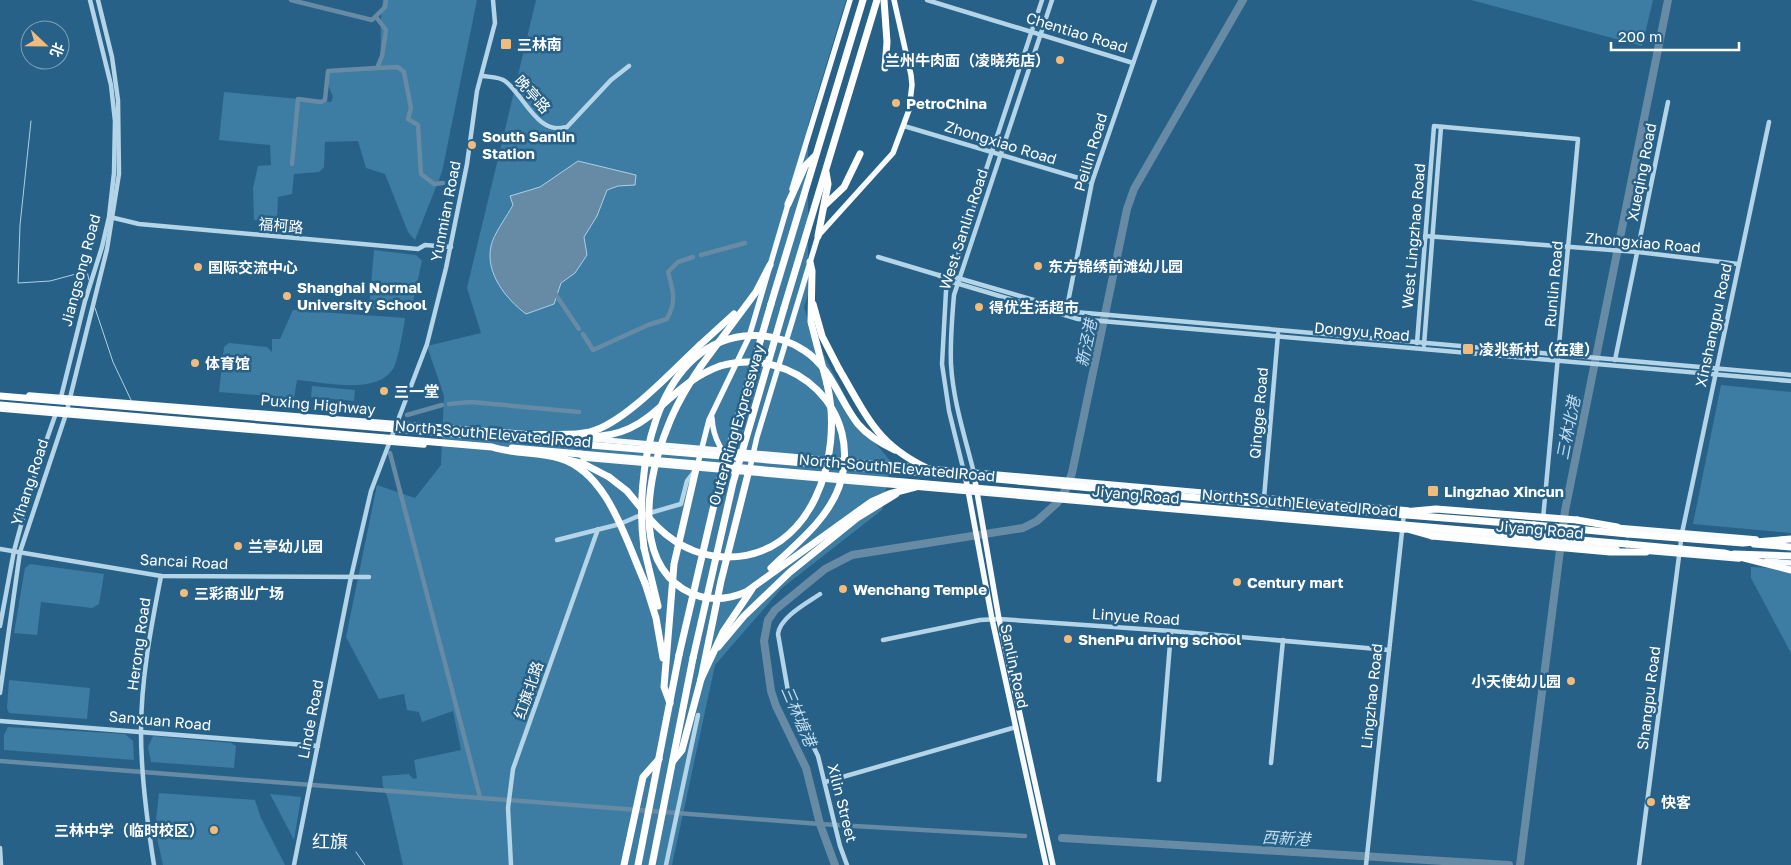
<svg xmlns="http://www.w3.org/2000/svg" width="1791" height="865" viewBox="0 0 1791 865" font-family="'Golos Text','Noto Sans SC',sans-serif">
<rect width="100%" height="100%" fill="#286187"/>
<g fill="#3d7ca3">
<path d="M383,0H477L442,172L415,240L408,232L385,174L366,168L358,141L325,142L324,167L319,172L294,174L292,194L278,197L277,221L254,220L253,188L258,166L271,165L270,145L219,140L224,92L331,102L333,97L329,87L328,73L334,70H382L380,66C382,44 379,21 383,0Z"/>
<path d="M536,0H846L808,125V295L804,307L811,330L859,423L891,462L882,510L782,588L715,665L672,865H403L388,799L383,786L382,776L409,774L413,779L417,778L414,760L461,750L453,711L422,722L419,712L407,710L404,694L379,699L346,637L377,485L415,498L441,465L444,396L427,346L481,333L467,288Z"/>
<path d="M1471,0H1653L1642,46Z"/>
<path d="M374,250L416,255L422,261L411,310L369,309Z"/>
<path d="M293,310L405,318C404,327 398,360 394,367C379,396 324,382 297,380L294,398L219,392L224,347L229,343L267,347L272,352V339H280Z"/>
<path d="M1721,385L1791,392V533L1693,524Z"/>
<path d="M312,386L355,390L354,401L311,397Z"/>
<path d="M30,564L104,574L99,604L92,608L41,602L37,635L14,633L25,568Z"/>
<path d="M1751,567L1791,569V653L1751,578Z"/>
<path d="M9,680L90,688L87,719L9,713L7,708Z"/>
<path d="M8,727L125,734L133,741L134,760L4,750V735Z"/>
<path d="M153,736L231,743L236,746L234,768L151,762L148,747Z"/>
<path d="M159,793L255,800L261,818L285,865H163L155,829Z"/>
<path d="M270,794L301,797L294,840Z"/>
</g>
<path fill="#678ba5" stroke="#a9d1e8" d="M578,161L636,175L635,185L618,186L607,190L597,216L584,237L587,255L575,273L561,283L554,304L526,314C506,299 485,273 491,246C493,235 507,216 513,205L510,196L540,187Z"/>
<g fill="none" stroke-linecap="round" stroke-linejoin="round">
<g stroke="#a9d1e8" stroke-width="1">
<path d="M31,121L20,225L18,283L50,281L87,271L89,280"/>
<path d="M95,308L113,362L131,400"/>
<path d="M356,852L365,865"/>
</g>
<g stroke="#678ba5" stroke-width="4.5">
<path d="M291,0L372,20L385,7L386,0"/>
<path d="M376,17L386,30L382,56L377,68L398,67L404,72L411,108L408,119L418,125L421,174L434,184L443,183"/>
<path d="M292,164L298,99L321,102L325,100L328,71L377,68"/>
<path d="M701,255L745,243"/>
<path d="M554,292L579,329"/>
<path d="M583,334L593,350L648,325L667,319C677,301 673,291 668,272L678,262L693,257"/>
<path d="M449,404L471,402L579,412"/>
<path d="M407,415L442,405"/>
<path d="M390,453L480,797"/>
<path d="M0,761L820,824L1025,836"/>
</g>
<g stroke="#678ba5" stroke-width="8">
<path d="M1062,838L1509,865"/>
<path d="M835,865L820,824L806,768L776,706L771,691L764,641L768,620L775,610L825,569L852,555L1023,528L1037,521L1057,503L1066,489L1072,473L1127,209L1134,189L1243,0"/>
<path d="M1520,865L1565,511L1668,0"/>
</g>
<g stroke="#b4d4e8" stroke-width="4.5">
<path d="M927,0L1133,63"/>
<path d="M483,76C489,77 500,77 505,81C525,96 537,136 567,127L611,80L629,66"/>
<path d="M904,126L1092,182"/>
<path d="M110,217L139,224L418,249L425,245L451,247"/>
<path d="M1425,236L1638,252L1738,264"/>
<path d="M878,257L938,275"/>
<path d="M1066,312L1092,182L1155,0"/>
<path d="M1417,343L1434,126L1578,139L1543,519"/>
<path d="M1424,345L1441,127"/>
<path d="M1615,360L1668,102"/>
<path d="M1791,375L1075,312L951,276L938,275L949,281L1078,319L1791,381"/>
<path d="M60,401L85,301L102,247L109,217L114,173L115,121L111,85L90,0"/>
<path d="M964,472L949,411L942,364L946,291L1042,0"/>
<path d="M974,473C965,437 953,401 951,364C950,341 952,318 954,295L1052,0"/>
<path d="M1264,498L1278,334"/>
<path d="M557,540L620,524L636,517L681,504L687,481L694,472"/>
<path d="M0,549L161,576L369,577"/>
<path d="M820,594C807,603 780,617 778,634L789,697L818,756L840,846L847,865"/>
<path d="M0,626L14,551L36,470L56,413"/>
<path d="M883,640L980,620L999,619L1171,631L1389,650"/>
<path d="M0,693L20,552L66,414L107,249L119,174L118,100L112,57L98,0"/>
<path d="M0,721L318,746"/>
<path d="M1271,763L1283,640"/>
<path d="M1159,780L1171,631"/>
<path d="M825,782L1016,727"/>
<path d="M0,848L1,865"/>
<path d="M154,865C147,821 141,776 141,732C141,679 151,627 161,576"/>
<path d="M294,865L351,577L371,491L427,344L446,268L467,164L477,91L495,23L493,0"/>
<path d="M511,865L508,808L513,769L598,529"/>
<path d="M666,865L698,715"/>
<path d="M1366,865L1404,513"/>
<path d="M1639,865L1682,533L1769,122"/>
</g>
<g stroke="#f7fbfe" stroke-width="5.5">
<path d="M792,189L850,0"/>
<path d="M29,395L529,434"/>
<path d="M0,409L424,445"/>
<path d="M712,418C713,440 723,453 737,469"/>
<path d="M593,439L1408,510"/>
<path d="M583,458L1405,530"/>
<path d="M697,467L709,420L749,337L789,201"/>
<path d="M749,472L757,437L818,236L893,153L909,110L912,85L911,75L894,0"/>
<path d="M965,474L992,619L1046,865"/>
<path d="M974,475L999,619L1053,865"/>
<path d="M1614,527L1756,539"/>
<path d="M1425,532L1617,549"/>
<path d="M1644,551L1739,559"/>
<path d="M1766,561L1791,563"/>
</g>
<g stroke="#fff" stroke-width="7">
<path d="M884,0L887,42L885,68"/>
<path d="M788,204L805,166L815,156"/>
<path d="M825,205L844,187L860,154"/>
<path d="M818,236L828,184L826,172"/>
<path d="M810,262L812,271L811,322L827,384"/>
<path d="M771,304L863,0"/>
<path d="M813,304L822,336L839,369"/>
<path d="M784,308L877,0"/>
<path d="M700,345L734,314"/>
<path d="M701,366L756,292L770,265"/>
<path d="M573,436C654,444 658,389 720,366"/>
<path d="M512,448L580,454"/>
<path d="M564,459L584,464L609,477"/>
<path d="M985,478L1242,502"/>
<path d="M1577,520L1617,527"/>
<path d="M1534,525L1628,534"/>
<path d="M1432,536L1610,552H1646"/>
<path d="M1533,536L1627,544"/>
<path d="M1754,544L1791,547"/>
<path d="M644,548L658,606"/>
<path d="M1734,554L1791,556"/>
<path d="M645,583L656,618L663,658"/>
<path d="M718,647L744,616L790,572L857,518L896,494"/>
<path d="M701,679L723,632L752,589"/>
<path d="M670,703L664,687L674,564L696,469"/>
<path d="M673,761L682,750L701,679L721,581L748,474"/>
<path d="M624,865L643,777L659,759"/>
<path d="M638,865L679,655"/>
<path d="M652,865L693,658"/>
</g>
<g stroke="#fff" stroke-width="7">
<path d="M701,366C688,385 676,405 668,426C649,473 631,556 683,589C703,601 725,601 746,592L871,502L889,494L923,485"/>
<path d="M720,366C795,345 865,411 839,487C827,520 796,544 771,568"/>
<path d="M839,369C869,420 878,447 935,472"/>
<path d="M0,396L985,478"/>
<path d="M0,405L492,447C514,454 537,452 559,458C608,472 626,541 645,583"/>
<path d="M525,435C546,433 568,437 590,432C625,423 673,370 700,345"/>
<path d="M580,454L1533,536"/>
<path d="M609,477L627,491L641,508"/>
<path d="M1242,502L1534,525"/>
<path d="M1403,512L1436,509L1577,520"/>
<path d="M649,518C669,541 694,556 725,557C813,559 844,455 827,384"/>
<path d="M1400,527L1432,536"/>
<path d="M1628,534L1743,543L1791,539"/>
<path d="M1627,544L1724,553L1791,570"/>
<path d="M644,548C634,477 653,347 744,336C765,334 787,339 805,351C832,369 839,400 858,424C868,436 880,443 895,450"/>
<path d="M679,655L720,479L771,304"/>
<path d="M693,658L733,483L784,308"/>
</g>
</g>
<g fill="#f0bb7b" stroke="#286187" stroke-width="2">
<rect x="500" y="38" width="12" height="12" rx="2.5"/>
<circle cx="1060" cy="60" r="5"/>
<circle cx="896" cy="103" r="5"/>
<circle cx="472" cy="145" r="5"/>
<circle cx="1038" cy="266" r="5"/>
<circle cx="198" cy="267" r="5"/>
<circle cx="287" cy="296" r="5"/>
<circle cx="979" cy="307" r="5"/>
<rect x="1462" y="343" width="12" height="12" rx="2.5"/>
<circle cx="195" cy="363" r="5"/>
<circle cx="384" cy="391" r="5"/>
<rect x="1427" y="485" width="12" height="12" rx="2.5"/>
<circle cx="238" cy="546" r="5"/>
<circle cx="1237" cy="582" r="5"/>
<circle cx="843" cy="589" r="5"/>
<circle cx="184" cy="593" r="5"/>
<circle cx="1068" cy="639" r="5"/>
<circle cx="1571" cy="681" r="5"/>
<circle cx="1651" cy="802" r="5"/>
<circle cx="214" cy="830" r="5"/>
</g>
<g text-anchor="middle" dominant-baseline="central" stroke-width="5" stroke-linejoin="round" paint-order="stroke">
<g font-size="15" fill="#fff" stroke="#286187">
<text transform="translate(1077 32) rotate(17)">Chentiao Road</text>
<text transform="translate(533 94) rotate(48)">晚亭路</text>
<text transform="translate(1001 142) rotate(17)">Zhongxiao Road</text>
<text transform="translate(1090 152) rotate(-73)">Peilin Road</text>
<text transform="translate(1641 172) rotate(-79)">Xueqing Road</text>
<text transform="translate(445 211) rotate(-79)">Yunmian Road</text>
<text transform="translate(281 225) rotate(5)">福柯路</text>
<text transform="translate(963 229) rotate(-72)">West Sanlin Road</text>
<text transform="translate(1413 236) rotate(-85)">West Lingzhao Road</text>
<text transform="translate(1643 242) rotate(5)">Zhongxiao Road</text>
<text transform="translate(80 270) rotate(-75)">Jiangsong Road</text>
<text transform="translate(1553 284) rotate(-85)">Runlin Road</text>
<text transform="translate(1713 325) rotate(-78)">Xinshangpu Road</text>
<text transform="translate(1362 331) rotate(5)">Dongyu Road</text>
<text transform="translate(318 404) rotate(5)">Puxing Highway</text>
<text transform="translate(1258 413) rotate(-85)">Qingge Road</text>
<text transform="translate(736 425) rotate(-74)">Outer Ring Expressway</text>
<text transform="translate(493 433) rotate(5)">North-South Elevated Road</text>
<text transform="translate(897 467) rotate(5)">North-South Elevated Road</text>
<text transform="translate(29 482) rotate(-72)">Yihang Road</text>
<text transform="translate(1136 494) rotate(5)">Jiyang Road</text>
<text transform="translate(1300 502) rotate(5)">North-South Elevated Road</text>
<text transform="translate(1540 529) rotate(5)">Jiyang Road</text>
<text transform="translate(184 561) rotate(3)">Sancai Road</text>
<text transform="translate(1136 616) rotate(4)">Linyue Road</text>
<text transform="translate(138 644) rotate(-82)">Herong Road</text>
<text transform="translate(1015 666) rotate(78)">Sanlin Road</text>
<text transform="translate(528 690) rotate(-71)">红旗北路</text>
<text transform="translate(1371 696) rotate(-84)">Lingzhao Road</text>
<text transform="translate(1648 698) rotate(-83)">Shangpu Road</text>
<text transform="translate(310 719) rotate(-79)">Linde Road</text>
<text transform="translate(160 720) rotate(5)">Sanxuan Road</text>
<text transform="translate(843 803) rotate(76)">Xilin Street</text>
</g>
<g font-size="15" font-weight="bold" fill="#fff" stroke="#286187" text-anchor="start">
<text x="517" y="44">三林南</text>
<text x="1050" y="60" text-anchor="end">兰州牛肉面（凌晓苑店）</text>
<text x="906" y="103">PetroChina</text>
<text x="482" y="136">South Sanlin<tspan x="482" dy="17">Station</tspan></text>
<text x="1048" y="266">东方锦绣前滩幼儿园</text>
<text x="208" y="267">国际交流中心</text>
<text x="297" y="287">Shanghai Normal<tspan x="297" dy="17">University School</tspan></text>
<text x="989" y="307">得优生活超市</text>
<text x="1479" y="349">凌兆新村（在建）</text>
<text x="205" y="363">体育馆</text>
<text x="394" y="391">三一堂</text>
<text x="1444" y="491">Lingzhao Xincun</text>
<text x="248" y="546">兰亭幼儿园</text>
<text x="1247" y="582">Century mart</text>
<text x="853" y="589">Wenchang Temple</text>
<text x="194" y="593">三彩商业广场</text>
<text x="1078" y="639">ShenPu driving school</text>
<text x="1561" y="681" text-anchor="end">小天使幼儿园</text>
<text x="1661" y="802">快客</text>
<text x="204" y="830" text-anchor="end">三林中学（临时校区）</text>
</g>
<g font-size="16" font-style="italic" fill="#c0ddef" stroke="#286187">
<text transform="translate(1086 343) rotate(-78)">新泾港</text>
<text transform="translate(1568 428) rotate(-79)">三林北港</text>
<text transform="translate(799 716) rotate(67)">三林塘港</text>
<text transform="translate(1286 838) rotate(3)">西新港</text>
</g>
<g font-size="18" fill="#fff" stroke="#286187">
<text x="330" y="841">红旗</text>
</g>
</g>
<g transform="translate(45 45) rotate(112)"><circle r="24" fill="#286187" stroke="#7ea0b7"/>
<path d="M0-4L9 19L0 12L-9 19Z" fill="#f0bb7b"/>
<text y="-8" font-size="14" font-weight="bold" text-anchor="middle" fill="#ffffff">北</text>
</g>
<path d="M1611 42v8h128v-8" fill="none" stroke="#ffffff" stroke-width="2.5"/>
<text x="1618" y="42" font-size="15" fill="#ffffff" stroke="#286187" stroke-width="4" paint-order="stroke">200 m</text>
</svg>
